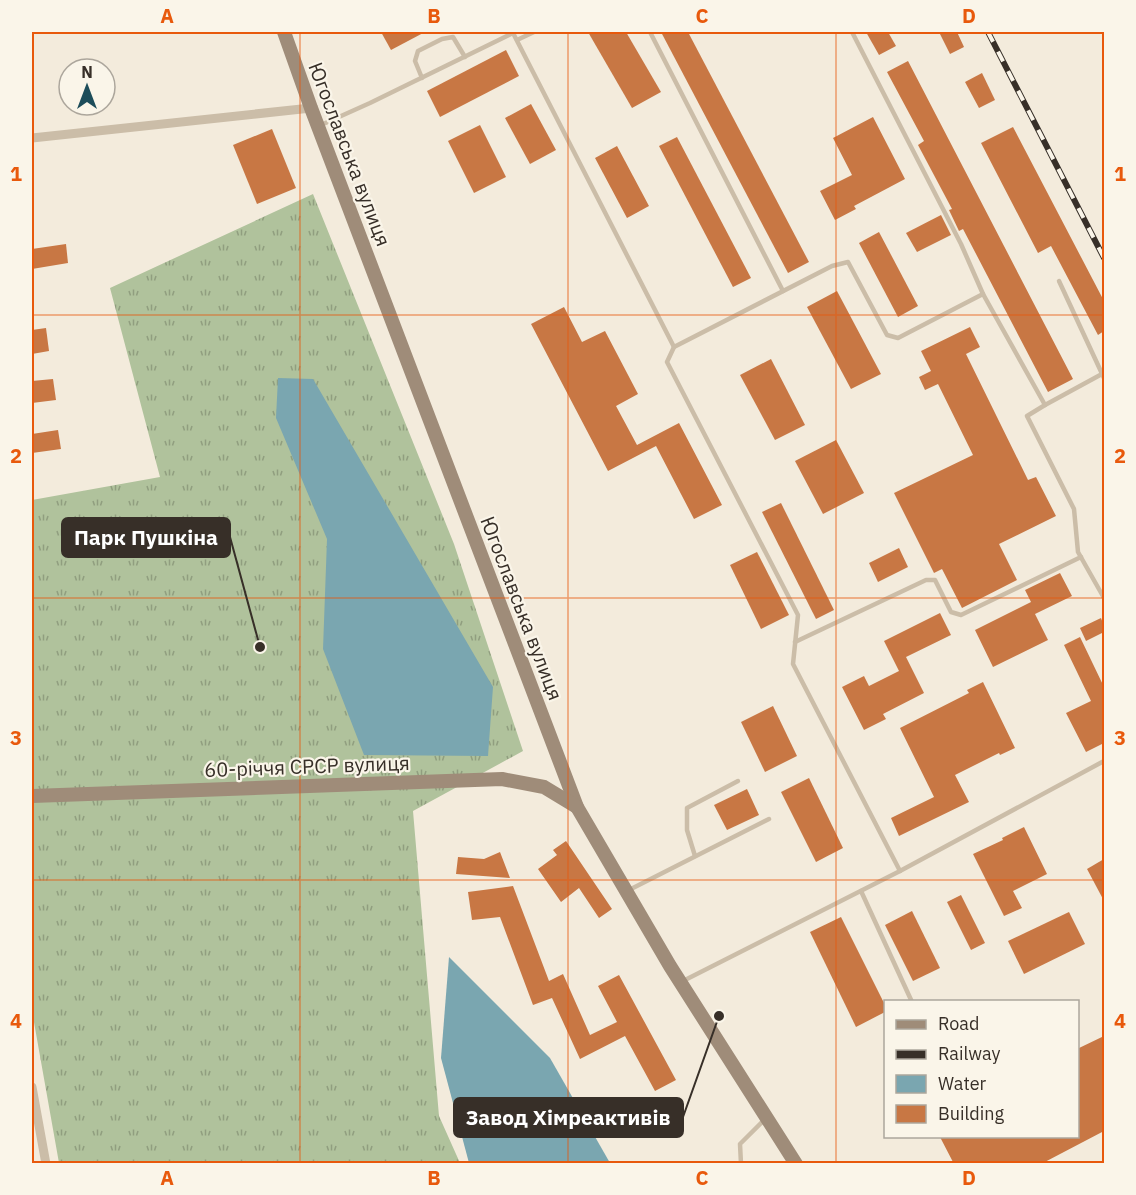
<svg xmlns="http://www.w3.org/2000/svg" width="1136" height="1195" viewBox="0 0 1136 1195" font-family="'IBM Plex Sans',sans-serif">
<defs>
<pattern id="grass-tufts" width="24" height="20" patternUnits="userSpaceOnUse" patternTransform="scale(1.5)"><rect width="24" height="20" fill="#b0c29c"/><path d="M3 7l-1-3M5 7V3M7 7l1-3M15 17l-1-3M17 17v-4M19 17l1-3" fill="none" stroke="#909e7f"/></pattern>
</defs>
<rect width="100%" height="100%" fill="#f3ebdc"/>
<path fill="url(#grass-tufts)" d="M313,194L454,544L523,751L413,811L439,1116L460,1163H59L32,1011V500L160,477L110,288Z"/>
<g fill="#7aa6b0">
<path d="M278,378L313,379L493,687L488,756L364,755L323,649L327,539L276,418Z"/>
<path d="M449,957L550,1058L610,1163H469L441,1058Z"/>
</g>
<g fill="#c87744">
<path d="M381,32H425L391,50Z"/>
<path d="M588,32H626L661,92L632,108Z"/>
<path d="M661,32H688L809,262L788,273Z"/>
<path d="M866,32H888L896,46L879,55Z"/>
<path d="M939,32H957L964,47L950,54Z"/>
<path d="M506,50L519,76L440,117L427,91Z"/>
<path d="M908,61L1073,379L1048,392L963,229L959,231L949,210L952,209L918,145L924,141L887,72Z"/>
<path d="M982,73L995,100L979,108L965,82Z"/>
<path d="M531,104L556,150L530,164L505,118Z"/>
<path d="M873,117L905,179L854,206L856,209L835,220L820,191L852,175L833,138Z"/>
<path d="M480,125L506,177L474,193L448,141Z"/>
<path d="M1013,127L1104,301V331L1098,335L1051,246L1038,253L981,143Z"/>
<path d="M272,129L296,188L257,204L233,145Z"/>
<path d="M677,137L751,278L733,287L659,146Z"/>
<path d="M617,146L649,206L627,218L595,158Z"/>
<path d="M941,215L951,235L917,252L906,233Z"/>
<path d="M879,232L918,306L898,317L859,243Z"/>
<path d="M66,244L68,263L32,269V249Z"/>
<path d="M837,291L881,374L851,389L807,307Z"/>
<path d="M564,307L582,342L605,331L638,394L616,406L637,445L679,423L722,505L694,519L656,446L608,471L531,324Z"/>
<path d="M970,327L980,347L966,354L1028,480L1036,477L1056,516L999,544L1017,580L962,608L942,569L934,573L894,493L973,455L938,384L925,390L919,377L931,371L921,351Z"/>
<path d="M46,328L49,351L32,354V330Z"/>
<path d="M771,359L805,425L775,440L740,375Z"/>
<path d="M53,379L56,400L32,403V381Z"/>
<path d="M58,430L61,449L32,453V434Z"/>
<path d="M836,440L864,493L823,514L795,461Z"/>
<path d="M781,503L834,610L816,619L762,512Z"/>
<path d="M899,548L908,567L878,582L869,563Z"/>
<path d="M757,552L789,615L761,629L730,565Z"/>
<path d="M1060,573L1072,596L1035,614L1048,640L993,667L975,630L1031,602L1025,590Z"/>
<path d="M940,613L951,635L906,657L924,693L883,714L886,719L864,730L842,687L864,676L869,686L899,671L884,641Z"/>
<path d="M1101,618L1104,626V632L1086,641L1080,628Z"/>
<path d="M1080,637L1104,687V743L1086,752L1066,713L1091,701L1064,645Z"/>
<path d="M983,682L1015,748L1000,755L999,753L955,775L969,802L899,836L891,818L934,797L900,728L969,693L967,690Z"/>
<path d="M773,706L797,756L765,772L741,722Z"/>
<path d="M809,778L843,848L816,862L781,792Z"/>
<path d="M747,789L759,815L727,830L714,805Z"/>
<path d="M1024,827L1047,874L1013,891L1022,908L1004,916L973,854L1003,840L1002,838Z"/>
<path d="M566,841L612,909L599,918L579,888L561,902L538,869L557,855L553,850Z"/>
<path d="M500,852L510,878L456,874L458,857L484,859Z"/>
<path d="M1104,859V901L1087,869Z"/>
<path d="M513,886L549,981L563,974L590,1035L617,1022L598,986L619,975L676,1080L655,1091L625,1036L580,1059L552,998L533,1005L500,917L472,920L468,892Z"/>
<path d="M961,895L985,943L971,950L947,902Z"/>
<path d="M912,911L940,968L913,981L885,925Z"/>
<path d="M1069,912L1085,944L1024,974L1008,941Z"/>
<path d="M841,917L885,1005V1012L856,1027L810,932Z"/>
<path d="M1104,1036V1131L1041,1164H954L940,1137H1077V1049Z"/>
</g>
<g fill="none" stroke-linecap="round" stroke-linejoin="round">
<g stroke="#cbbda8" stroke-width="4.5">
<path d="M650,32L783,291"/>
<path d="M852,32L961,244L983,294L1045,405"/>
<path d="M517,40L534,32"/>
<path d="M422,78L415,61L418,51L442,39L453,37L465,57"/>
<path d="M321,125L370,103L513,33L674,347"/>
<path d="M1059,281L1104,378"/>
<path d="M1102,374L1045,405L1027,416L1074,509L1078,552L1104,598"/>
<path d="M795,642L926,580H935L951,612L961,615L1081,557"/>
<path d="M695,856L687,830V808L738,781"/>
<path d="M900,871L793,664L798,615L667,362L674,347L832,266L848,262L887,335L898,338L983,294"/>
<path d="M629,890L769,819"/>
<path d="M861,891L912,1002"/>
<path d="M683,981L900,871L1104,761"/>
<path d="M741,1164L740,1144L765,1119"/>
</g>
<g stroke="#cbbda8" stroke-width="9">
<path d="M32,138L311,108"/>
<path d="M32,1087L46,1164"/>
</g>
<g stroke="#9f8c79" stroke-width="14">
<path d="M284,32L311,108L577,807L670,966L796,1164"/>
<path d="M32,796L502,779L544,787L577,807"/>
</g>
<g stroke="#372f28" stroke-width="6">
<path id="rail" d="M988,32L1104,258"/>
</g>
<use href="#rail" stroke="#faf5e9" stroke-width="4" stroke-dasharray="11" stroke-linecap="butt"/>
</g>
<path fill="none" stroke="#e8590c" stroke-width="1.5" stroke-opacity="0.55" d="M300,32V1164M568,32V1164M836,32V1164M32,315H1104M32,598H1104M32,880H1104"/>
<g text-anchor="middle" dominant-baseline="central" stroke-width="4.5" stroke-linejoin="round" paint-order="stroke">
<g font-size="20" fill="#372f28" stroke="#faf5e9">
<text transform="translate(350 154) rotate(69)">Югославська вулиця</text>
<text transform="translate(522 608) rotate(69)">Югославська вулиця</text>
<text transform="translate(307 766) rotate(-2)">60-річчя СРСР вулиця</text>
</g>
</g>
<path fill="none" stroke="#372f28" stroke-width="2" d="M260 647L230 537M719 1016L683 1117"/>
<g fill="#372f28" stroke="#faf5e9" stroke-width="2">
<circle cx="260" cy="647" r="6"/>
<circle cx="719" cy="1016" r="6"/>
</g>
<g fill="#372f28" stroke="#372f28" stroke-width="2">
<rect x="62" y="518" width="168" height="39" rx="6"/>
<rect x="454" y="1098" width="229" height="39" rx="6"/>
</g>
<g font-size="21" text-anchor="middle" font-weight="bold" fill="#fff">
<text x="146" y="545">Парк Пушкіна</text>
<text x="568" y="1125">Завод Хімреактивів</text>
</g>
<rect width="1136" height="1195" fill="none" stroke="#faf5e9" stroke-width="66"/>
<rect x="884" y="1000" width="195" height="138" fill="#faf5e9" stroke="#aca69c" stroke-width="1.5"/>
<rect x="896" y="1020" width="30" height="9" fill="#9f8c79" stroke="#aca69c" stroke-width="1.5"/>
<text x="938" y="1030" font-size="18" fill="#372f28">Road</text>
<rect x="896" y="1050" width="30" height="9" fill="#372f28" stroke="#aca69c" stroke-width="1.5"/>
<text x="938" y="1060" font-size="18" fill="#372f28">Railway</text>
<rect x="896" y="1075" width="30" height="18" fill="#7aa6b0" stroke="#aca69c" stroke-width="1.5"/>
<text x="938" y="1090" font-size="18" fill="#372f28">Water</text>
<rect x="896" y="1105" width="30" height="18" fill="#c87744" stroke="#aca69c" stroke-width="1.5"/>
<text x="938" y="1120" font-size="18" fill="#372f28">Building</text>
<g transform="translate(87 87)"><circle r="28" fill="#faf5e9" stroke="#aca69c" stroke-width="1.5"/>
<path d="M0-4.5L10 22L0 15L-10 22Z" fill="#1d4d5a"/>
<text y="-9" font-size="16" font-weight="bold" text-anchor="middle" fill="#372f28">N</text>
</g>
<rect x="33" y="33" width="1070" height="1129" fill="none" stroke="#e8590c" stroke-width="2"/>
<g font-size="20" text-anchor="middle" font-weight="bold" fill="#e8590c">
<text x="167" y="23">A</text>
<text x="434" y="23">B</text>
<text x="702" y="23">C</text>
<text x="969" y="23">D</text>
<text x="16" y="181">1</text>
<text x="1120" y="181">1</text>
<text x="16" y="463">2</text>
<text x="1120" y="463">2</text>
<text x="16" y="745">3</text>
<text x="1120" y="745">3</text>
<text x="16" y="1028">4</text>
<text x="1120" y="1028">4</text>
<text x="167" y="1185">A</text>
<text x="434" y="1185">B</text>
<text x="702" y="1185">C</text>
<text x="969" y="1185">D</text>
</g>
</svg>
